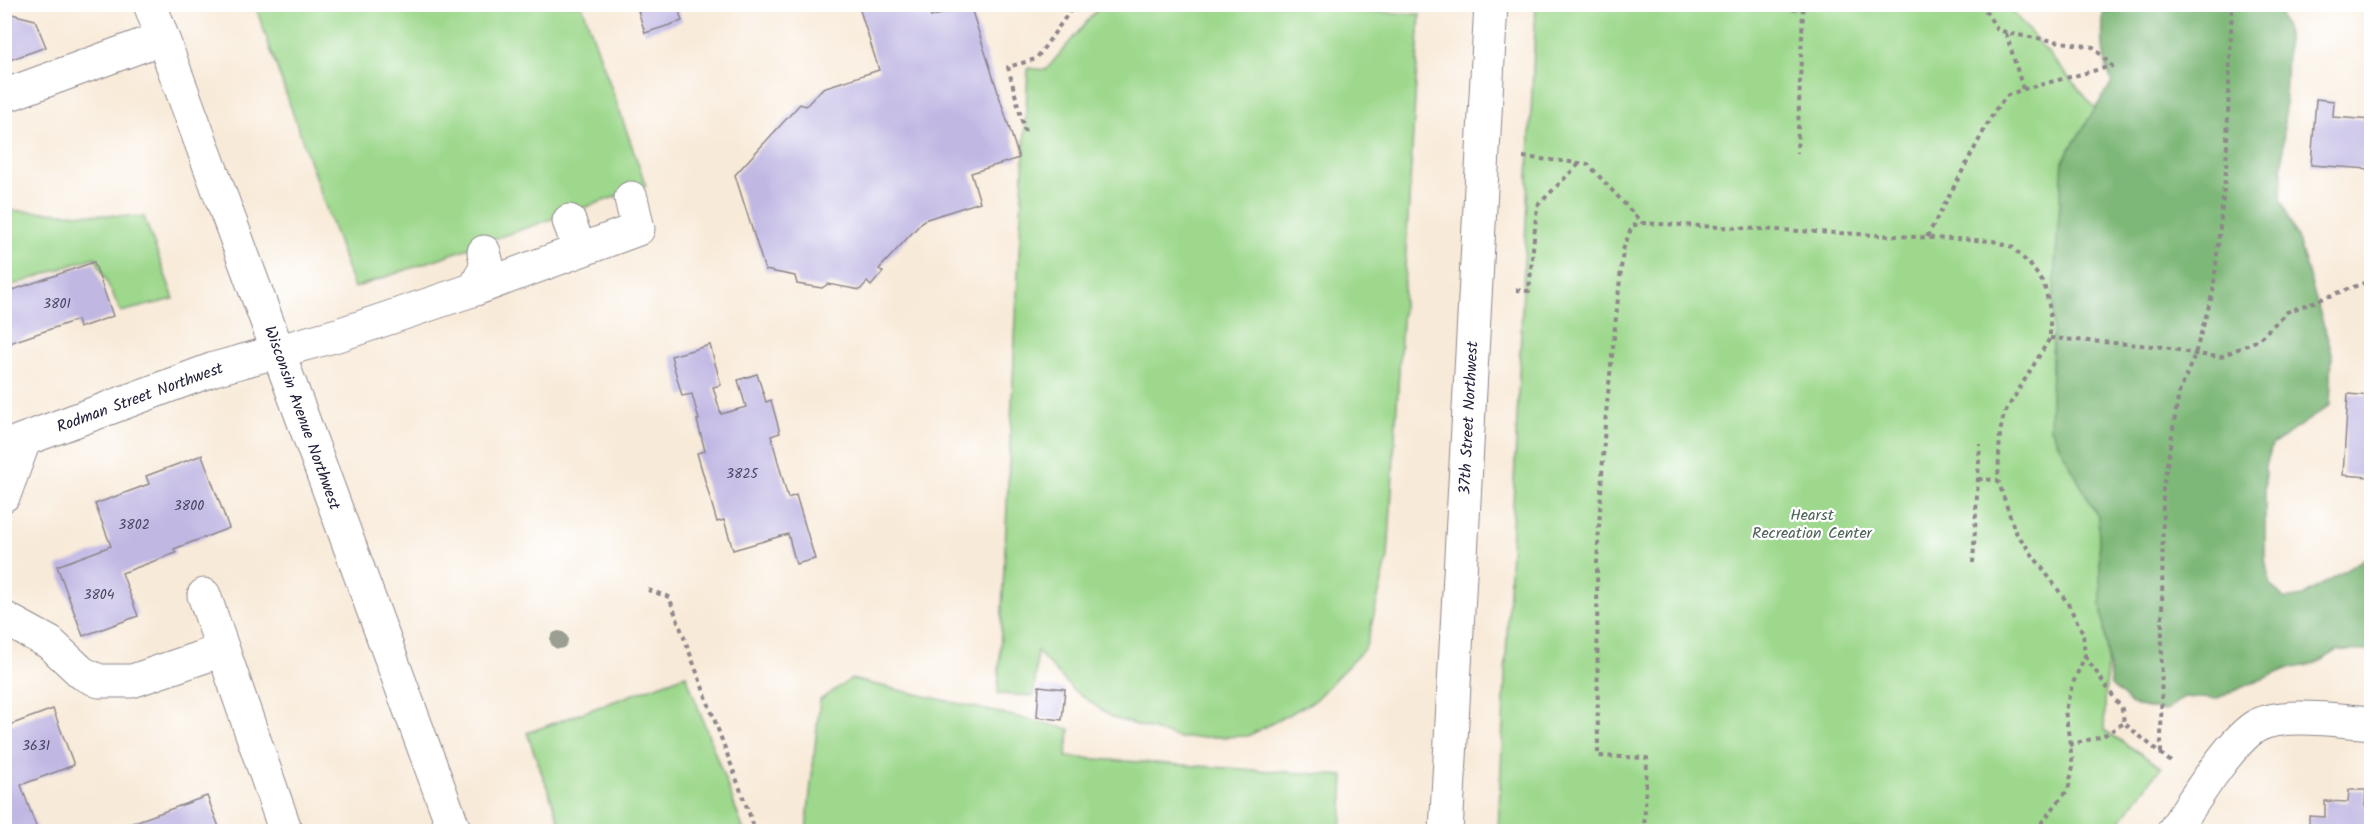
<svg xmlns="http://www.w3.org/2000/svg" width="2376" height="836" viewBox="0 0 2376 836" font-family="Kalam,sans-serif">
<rect width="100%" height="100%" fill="#fff"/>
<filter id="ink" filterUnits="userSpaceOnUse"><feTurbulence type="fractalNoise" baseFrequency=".0167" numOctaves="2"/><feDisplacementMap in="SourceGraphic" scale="12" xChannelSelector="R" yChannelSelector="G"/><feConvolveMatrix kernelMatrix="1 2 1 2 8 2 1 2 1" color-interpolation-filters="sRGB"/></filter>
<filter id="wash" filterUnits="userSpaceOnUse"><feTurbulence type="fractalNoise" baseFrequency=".008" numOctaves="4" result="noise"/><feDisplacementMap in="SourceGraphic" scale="24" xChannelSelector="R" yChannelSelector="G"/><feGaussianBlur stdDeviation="1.35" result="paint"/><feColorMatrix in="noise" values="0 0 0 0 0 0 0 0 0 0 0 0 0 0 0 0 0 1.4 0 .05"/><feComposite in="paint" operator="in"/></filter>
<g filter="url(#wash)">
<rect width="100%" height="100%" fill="#f8ead8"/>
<g fill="#9dd88c" stroke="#607d64" stroke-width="1.5">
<path d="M1372,4L1373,12L1420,14L1388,557L1366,647L1314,701L1248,736L1180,738L1113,718L1072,689L1037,651L1034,696L998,694L1028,68L1046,70L1101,5Z"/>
<path d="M255,5H582L646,186L354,288Z"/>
<path d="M1536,5H2007L2130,149L2104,730L2161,767L2113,831L1498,832Z"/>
<path d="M4,210L144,217L174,299L121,312L95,257L5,288Z"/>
<path d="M686,675L744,831H563L527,733Z"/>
<path d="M851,679L1070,729L1066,757L1344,776L1341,831H806L820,700Z"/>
</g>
<path fill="#7eb878" stroke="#506d5a" stroke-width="1.5" d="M2104,5H2277L2287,34V52L2281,199L2299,243L2332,353L2330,405L2272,445L2265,465V559L2271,585L2285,599L2303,596L2366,558L2371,553V651L2338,650L2316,664L2286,669L2215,699L2184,697L2165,711L2132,705L2111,686L2101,604L2098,517L2050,428L2055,268L2063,160L2112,82C2100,54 2102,34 2104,5Z"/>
<g id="blocks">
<g fill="#c0b7e3">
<path d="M636,4H697V6L678,8L682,21L645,33Z"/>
<path d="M858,4H935L928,7L931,17L970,5L1019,158L971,173L980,202L924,220L879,269L883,272L871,286L867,282L860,290L828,284L822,288L797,284L795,276L765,270L735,175L800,104L806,106L823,88L879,70Z"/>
<path d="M4,12L35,20L46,47L4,62Z"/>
<path d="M2316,99L2334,101L2333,117L2372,120V162H2369V169L2311,165Z"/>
<path d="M94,262L113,316L79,328L77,320L4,345V293Z"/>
<path d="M710,345L721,385L713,387L721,414L746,407L738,380L757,374L766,402L771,400L780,433L771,436L788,498L796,495L815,559L796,564L788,534L733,550L724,520L717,522L697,453L705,451L697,420H699L692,394L682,396L671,356Z"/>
<path d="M2348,394L2372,396V474H2369V477L2343,475Z"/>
<path d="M202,455L229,528L174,549L176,553L122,573L138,616L83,636L57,566L111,546L95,504L149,484L146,476Z"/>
<path d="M1039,686L1065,689L1062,720L1037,717Z"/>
<path d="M53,709L74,765L21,785L38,832H4V727Z"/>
<path d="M2349,790H2366L2365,806H2372V832H2309V816L2325,817V801L2348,802Z"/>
<path d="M207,796L221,832H122L121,827Z"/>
</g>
</g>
</g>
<g filter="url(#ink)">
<use href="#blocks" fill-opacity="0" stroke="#8d868a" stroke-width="1.5"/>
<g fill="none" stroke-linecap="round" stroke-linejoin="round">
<g stroke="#8d868a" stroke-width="35">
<g id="minor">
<path d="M4,96L162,38"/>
<path d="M569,221L580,250"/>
<path d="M475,289L487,264L484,252"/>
<path d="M4,447L214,369L341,334L475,289L638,229L631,198"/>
<path d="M4,495L24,441"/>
<path d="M204,595L286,832"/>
<path d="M4,618L50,643L82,673L99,681H132L223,650"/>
<path d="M1446,832L1491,4"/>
<path d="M2173,832C2191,805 2232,738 2258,725C2284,712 2342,721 2372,723"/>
</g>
</g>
<g stroke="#8d868a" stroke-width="35">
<path id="major" d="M150,4L455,832"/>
</g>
<g stroke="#8d868a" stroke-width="4" stroke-dasharray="4.5 4.5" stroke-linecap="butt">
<path d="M1702,4L1803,10L1797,153"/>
<path d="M2006,33L2023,89"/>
<path d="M1025,132L1008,67L1036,59L1070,11L1080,4"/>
<path d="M1523,157L1588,164L1642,223"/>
<path d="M1927,237L1995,110L2008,95L2024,89L2112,66L2093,47L2011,34L1997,29L1981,4"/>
<path d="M1516,290L1529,291L1537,206L1580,163"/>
<path d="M2050,338L2165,347L2195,354L2220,357L2258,340L2287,312L2372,280"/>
<path d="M1978,479L1998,480"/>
<path d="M1973,563L1980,444"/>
<path d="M648,590L669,597L756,832"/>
<path d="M2085,656L2122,709L2124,723L2171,762"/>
<path d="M2069,745L2103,736L2124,723"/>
<path d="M2161,753L2163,488L2179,393L2195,354L2213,292L2226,170L2232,4"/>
<path d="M1644,832L1647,758L1598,756L1597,563L1605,423L1623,250L1632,226L1642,223L1993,241L2012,247L2032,267L2044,284L2050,310V338L2004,414L2000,432L1998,480L2015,531L2067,602L2083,633L2085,656L2073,683L2065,710L2073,766L2068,790L2034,832"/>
</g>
<use href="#minor" stroke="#fff" stroke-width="33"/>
<use href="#major" stroke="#fff" stroke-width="33"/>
</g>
<circle fill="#9a9f91" cx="559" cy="640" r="9"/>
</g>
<g text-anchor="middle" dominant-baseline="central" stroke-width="4.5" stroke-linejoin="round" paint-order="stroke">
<g font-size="14" fill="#4a4765">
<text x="57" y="304">3801</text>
<text x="742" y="474">3825</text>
<text x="189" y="506">3800</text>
<text x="134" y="525">3802</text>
<text x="99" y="595">3804</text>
<text x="36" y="746">3631</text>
</g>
<g font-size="16" fill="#22223b" stroke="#fff">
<text transform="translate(140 398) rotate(-20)">Rodman Street Northwest</text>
<text transform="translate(302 418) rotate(70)">Wisconsin Avenue Northwest</text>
<text transform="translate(1469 418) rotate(-87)">37th Street Northwest</text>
</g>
<g font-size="16" fill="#4d6257" stroke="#fff">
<text x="1812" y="515">Hearst<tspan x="1812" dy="18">Recreation Center</tspan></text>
</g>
</g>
<rect width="2376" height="836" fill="none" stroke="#fff" stroke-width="24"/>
</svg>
